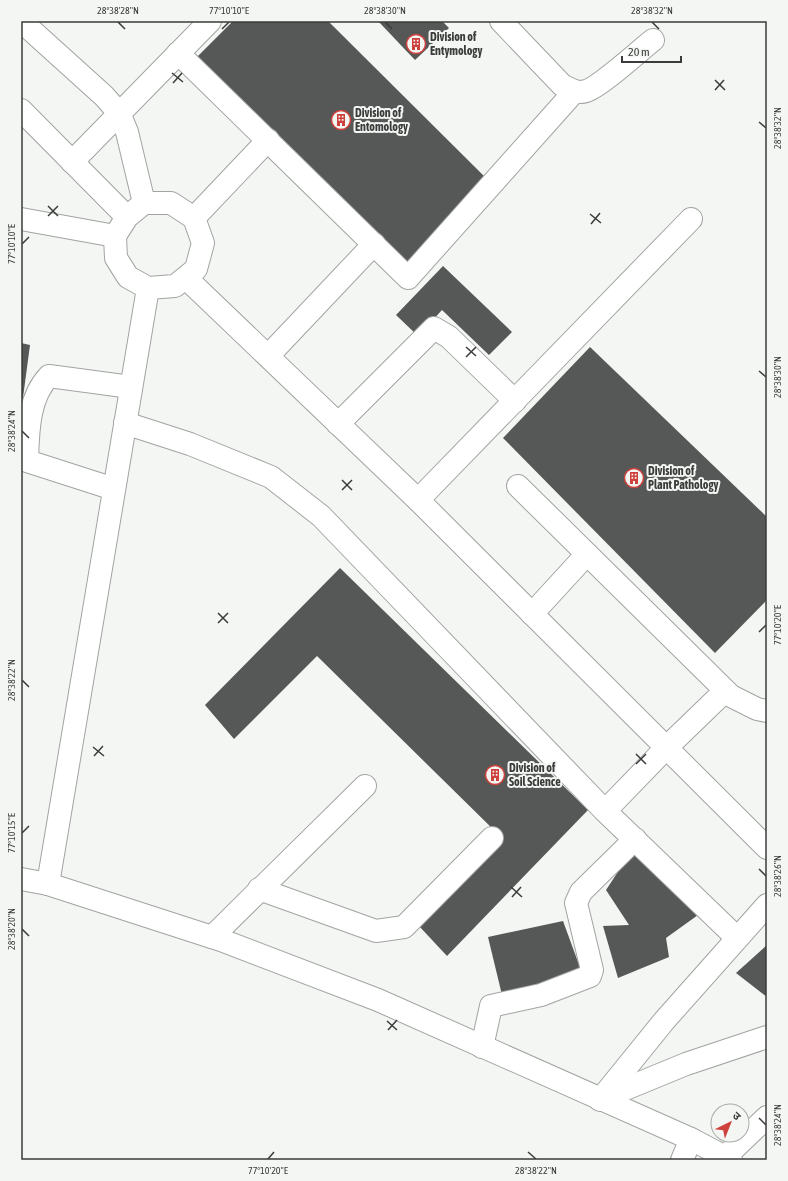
<svg xmlns="http://www.w3.org/2000/svg" width="788" height="1181" viewBox="0 0 788 1181" font-family="'Asap Condensed','Noto Sans Devanagari',sans-serif">
<rect width="100%" height="100%" fill="#f3f6f3"/>
<g fill="#555856">
<path d="M233,21H328L489,181L403,269L194,60Z"/>
<path d="M378,21H442L449,28L415,60Z"/>
<path d="M443,266L512,332L489,355L442,310L418,336L396,315Z"/>
<path d="M21,343L30,345L22,405H21Z"/>
<path d="M590,347L767,517V600L715,653L503,438Z"/>
<path d="M340,568L588,810L447,956L419,926L500,836L317,656L234,739L205,705Z"/>
<path d="M635,846L698,915L666,938L669,957L618,978L603,926L629,925L606,890Z"/>
<path d="M563,921L582,973L502,995L488,937Z"/>
<path d="M767,945V997L736,973Z"/>
</g>
<g fill="none" stroke-linecap="round" stroke-linejoin="round">
<g stroke="#a1a4a1" stroke-width="24">
<g id="minor">
<path d="M21,21L104,96L119,113L127,132L144,203"/>
<path d="M501,21L562,85C570,89 577,94 586,91C600,87 640,50 653,40"/>
<path d="M178,53L408,278L574,92"/>
<path d="M21,110L127,217"/>
<path d="M72,162L210,21"/>
<path d="M144,203H171L194,218L203,243L196,269L175,286L148,288L128,277L116,258L115,236L127,217Z"/>
<path d="M194,218L268,140"/>
<path d="M21,219L115,236"/>
<path d="M186,278L418,500L767,848"/>
<path d="M268,356L374,244"/>
<path d="M125,423L190,444L271,477L321,516L605,811L737,938"/>
<path d="M338,424L434,328L449,337L515,401"/>
<path d="M518,486L731,696L757,709L767,711"/>
<path d="M114,489L27,461C28,432 28,398 49,376L131,387"/>
<path d="M418,500L691,219"/>
<path d="M532,614L587,554"/>
<path d="M605,811L666,748L725,691"/>
<path d="M21,879L48,884L221,940L378,1000L691,1139L731,1160"/>
<path d="M48,884L148,288"/>
<path d="M259,889L376,931L404,927L492,838"/>
<path d="M212,937L365,786"/>
<path d="M482,1047L491,1006L541,995L590,976L592,970L576,903L581,892L635,839"/>
<path d="M601,1099L686,1064L767,1037"/>
<path d="M600,1100L664,1021L767,905"/>
<path d="M725,1157L767,1117"/>
<path d="M682,1160L691,1139"/>
</g>
</g>
<use href="#minor" stroke="#fff" stroke-width="22"/>
</g>
<path fill="none" stroke="#3a3b3a" stroke-width="1.5" d="M118,22L125,29M385,22L392,29M652,22L659,29M222,29L229,22M172,73L183,82M715,80L725,90M173,83L182,73M715,90L724,80M759,122L766,128M48,206L58,216M590,214L601,223M48,216L58,206M591,224L600,213M22,244L29,237M466,347L476,356M466,357L476,347M759,371L766,377M22,431L29,438M342,480L352,490M342,490L352,480M218,613L228,623M218,623L228,613M759,632L766,625M22,680L29,687M93,747L104,756M636,754L646,764M94,756L103,746M636,764L646,754M22,833L29,826M759,869L766,876M511,887L522,897M512,897L521,887M22,929L29,936M387,1021L397,1030M388,1030L397,1020M759,1118L766,1125M528,1152L536,1159M268,1159L274,1152"/>
<defs>
<g id="building-ring" transform="scale(1)"><circle r="9.5" fill="#f3f6f3" stroke="#cf413c" stroke-width="1.5"/><path d="M-4-6H4V6H1V3H-1V6H-4ZM-2.5-4.3h1.7v1.8h-1.7ZM.8-4.3h1.7v1.8H.8ZM-2.5-1h1.7V.8h-1.7ZM.8-1h1.7V.8H.8Z" fill="#cf413c"/></g>
</defs>
<g fill-rule="evenodd">
<use href="#building-ring" x="416" y="44"/>
<use href="#building-ring" x="341" y="120"/>
<use href="#building-ring" x="634" y="478"/>
<use href="#building-ring" x="495" y="775"/>
</g>
<g text-anchor="middle" dominant-baseline="central" stroke-width="4" stroke-linejoin="round" paint-order="stroke">
<g font-size="12" font-weight="bold" fill="#3a3b3a" stroke="#f3f6f3" text-anchor="start">
<text x="430" y="37">Division of<tspan x="430" dy="14">Entymology</tspan></text>
<text x="355" y="113">Division of<tspan x="355" dy="14">Entomology</tspan></text>
<text x="648" y="471">Division of<tspan x="648" dy="14">Plant Pathology</tspan></text>
<text x="509" y="768">Division of<tspan x="509" dy="14">Soil Science</tspan></text>
</g>
</g>
<rect width="788" height="1181" fill="none" stroke="#f3f6f3" stroke-width="44"/>
<g transform="translate(730 1123) rotate(43)"><circle r="19" fill="#f3f6f3" stroke="#a9aba9"/>
<path d="M0-3L7 15L0 10L-7 15Z" fill="#cf413c"/>
<text y="-6" font-size="11" font-weight="bold" text-anchor="middle" fill="#3a3b3a">उ</text>
</g>
<path d="M622 56v6h59v-6" fill="none" stroke="#3a3b3a" stroke-width="2"/>
<text x="628" y="56" font-size="12" fill="#3a3b3a" stroke="#f3f6f3" stroke-width="3" paint-order="stroke">20 m</text>
<rect x="22" y="22" width="744" height="1137" fill="none" stroke="#3a3b3a" stroke-width="1.5"/>
<g font-size="10" text-anchor="middle" fill="#3a3b3a">
<text x="118" y="14">28°38'28"N</text>
<text x="229" y="14">77°10'10"E</text>
<text x="385" y="14">28°38'30"N</text>
<text x="652" y="14">28°38'32"N</text>
<text transform="translate(777 128) rotate(-90)" y="4">28°38'32"N</text>
<text transform="translate(11 244) rotate(-90)" y="4">77°10'10"E</text>
<text transform="translate(777 377) rotate(-90)" y="4">28°38'30"N</text>
<text transform="translate(11 431) rotate(-90)" y="4">28°38'24"N</text>
<text transform="translate(777 625) rotate(-90)" y="4">77°10'20"E</text>
<text transform="translate(11 680) rotate(-90)" y="4">28°38'22"N</text>
<text transform="translate(11 833) rotate(-90)" y="4">77°10'15"E</text>
<text transform="translate(777 876) rotate(-90)" y="4">28°38'26"N</text>
<text transform="translate(11 929) rotate(-90)" y="4">28°38'20"N</text>
<text transform="translate(777 1125) rotate(-90)" y="4">28°38'24"N</text>
<text x="268" y="1174">77°10'20"E</text>
<text x="536" y="1174">28°38'22"N</text>
</g>
</svg>
